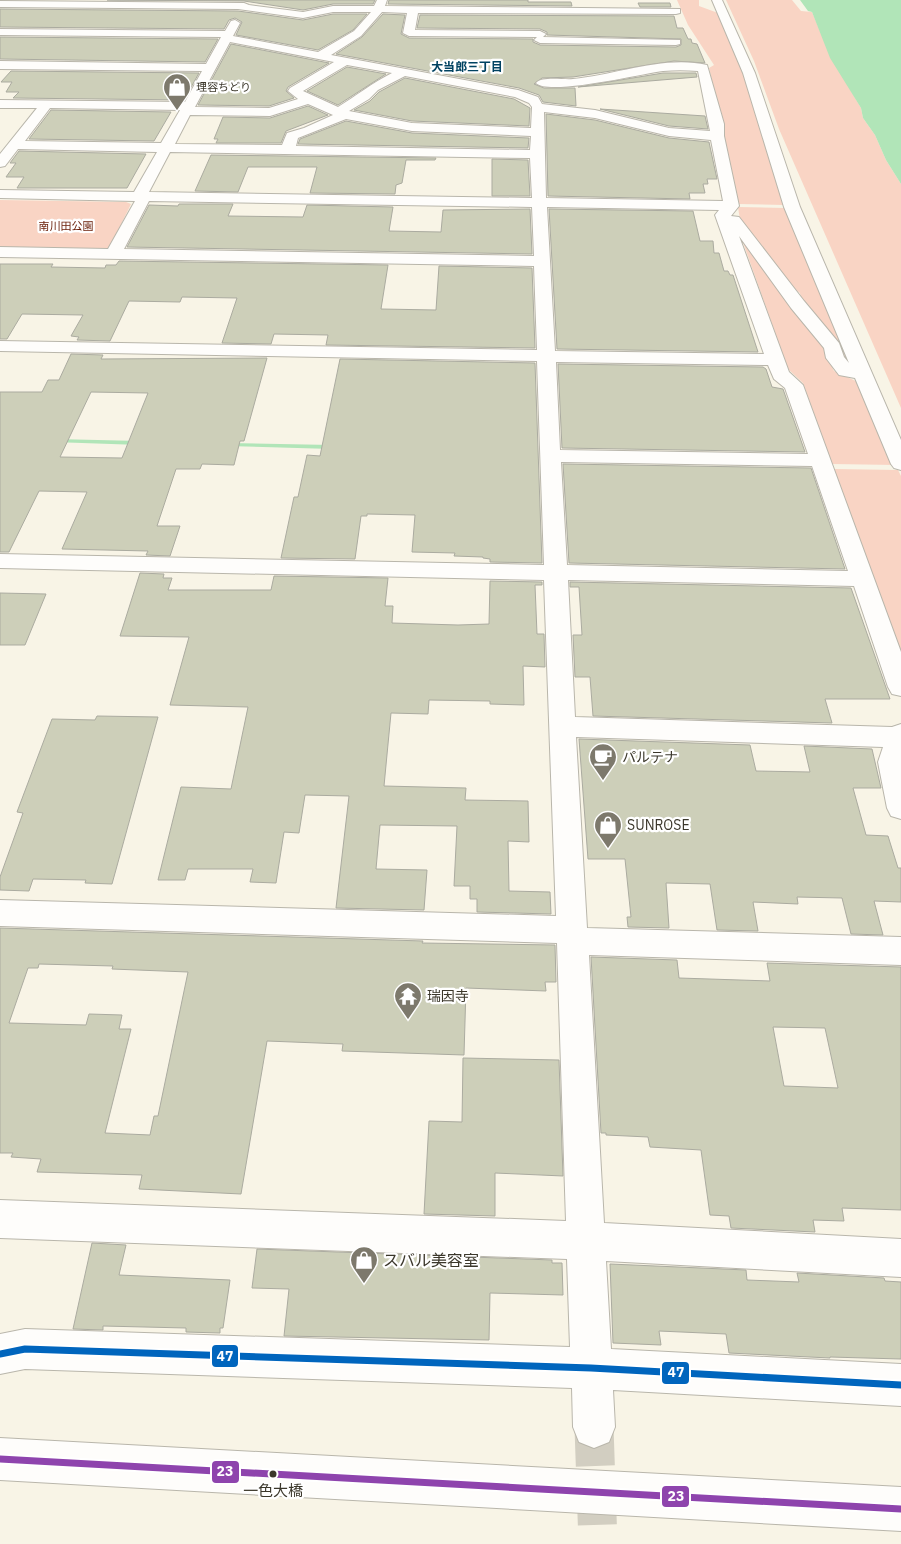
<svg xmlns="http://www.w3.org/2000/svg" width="901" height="1544" viewBox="0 0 901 1544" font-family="'IBM Plex Sans','Noto Sans JP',sans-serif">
<rect width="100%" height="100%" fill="#f8f4e6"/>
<g fill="#f9d4c4">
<path d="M677,0H699V6L718,13L743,73L784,205L738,204C727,159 720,114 709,68L714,65L688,25Z"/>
<path d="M726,0H792L801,11L812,12L830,55L861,108L863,118L875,135L886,160L901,184V408L779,129L754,61Z"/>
<path d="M0,200L126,202L131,204L110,247L102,251L0,249Z"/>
<path d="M738,207L785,208L849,357L846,358L802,304L800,293L789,285L740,220Z"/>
<path d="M740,234L781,287L785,300C794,306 823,338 827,348C829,355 830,363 834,371L860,383L896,465L832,464L803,383L788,369Z"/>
<path d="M834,469L898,470L901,476V663Z"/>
</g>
<path fill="#b1e5b8" d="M800,0H901V184L886,160L875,135L863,118L861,108L830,58L812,12L808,11Z"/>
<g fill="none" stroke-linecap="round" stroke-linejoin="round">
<g fill="#b1e5b8" fill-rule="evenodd">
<path d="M55,439L140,441L143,443L140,445L53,442V440Z"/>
<path d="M228,443L332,445L335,447L332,449L226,446V444Z"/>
</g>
</g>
<g fill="#cdcfb9" stroke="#ababa0" fill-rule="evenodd">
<path d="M107,0H375L373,4H333L303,10L244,1Z"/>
<path d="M389,0H528V2H571L572,6L388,4Z"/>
<path d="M638,3H670L671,7H640Z"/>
<path d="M0,9L238,11L303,20L333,14H367L353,30L318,50L236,35L242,22L235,18L229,20L224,29L0,27Z"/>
<path d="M383,14L405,15L401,34L409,38L533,39V42L540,45L676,47L681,45V39L547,35V32L540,29L417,28L420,15L674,16L677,28H683L688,39H691L692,43L697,44L705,63L674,61L573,77L542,78L534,84L544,88H575L576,106L543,102L539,95L519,88L336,54L362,37Z"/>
<path d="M0,37L218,39L205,62L0,59Z"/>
<path d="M231,44L329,63L288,87L286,91L294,98L269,106L198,105Z"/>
<path d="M347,67L386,74L338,105L307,91Z"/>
<path d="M11,71L199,73L184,100L13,98L19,92H6L12,82H1Z"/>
<path d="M663,73H696L697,77L578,87Z"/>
<path d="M405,78L514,99L530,108L529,126L412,121L354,110L370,101L379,92Z"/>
<path d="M308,106L328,115L286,131L281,143H216L218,139H214L223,117L270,118Z"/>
<path d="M600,109L705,116L708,129L669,126Z"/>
<path d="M51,110L171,112L154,141L29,139Z"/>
<path d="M546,114L595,120L669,138L709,142L717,179H707L708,184H703L705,193H689L690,199L548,196Z"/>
<path d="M346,121L412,133L529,138L528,148L298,144L300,139Z"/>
<path d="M19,151L146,154L127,188H17L24,177H6L16,163H10Z"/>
<path d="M211,155L436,158L435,160H406L402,183L396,185L395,194L310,193L317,167H248L238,192L195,191Z"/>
<path d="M492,159L528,160L530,196H492Z"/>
<path d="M179,204H233L228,216L303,217L307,205L393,207L389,231L441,232L443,210L530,209L532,254L127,247L149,205L178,206Z"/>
<path d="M549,209L693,211L700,241H713L714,253H719L724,271H728L730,275H733L758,352L557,349Z"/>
<path d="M119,261L388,265L381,309L436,310L439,266L532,268L535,348L326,345L328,335L274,334L271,344L222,343L237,298L182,297L180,302L129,301L110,341L77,340L79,337L71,336L83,315L22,314L7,339H0V264H53L51,267L105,268L106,265H116Z"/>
<path d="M71,354L103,355L101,359L267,358L244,441H240L234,465L202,464L200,469H176L157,526H180L170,556L146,555L148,551L62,549L87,492L39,491L9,552H0V392H42L48,380H59ZM91,392L148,393L122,458L60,457Z"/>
<path d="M340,359L535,363L542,563L490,562V559L483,558V557L454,556L455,553L412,552L415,515L367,514V516H361L355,559L281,558L294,497H298L307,455L320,456Z"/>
<path d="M558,364L763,367L766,369L772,387L783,389L805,452L562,448Z"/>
<path d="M563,464L811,468L845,569L569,563Z"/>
<path d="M140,573L164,574L163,578H172L168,590H271L274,576L388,578L385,606H393L392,623L458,625L489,624L490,581L542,582V585H535L537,634H544L545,667L523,666L524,705L490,704V701L429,700L428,714L391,713L384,786L466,788L465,800L528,801L529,842L508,841L509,891L550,892L551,914L477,912V899H470V886H454L457,826L380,825L376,869L427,870L424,910L336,908L349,796L305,795L299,833L284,832L276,883L250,882L253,869H188L185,880H158L181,787L231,789L248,707L170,705L189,637L120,636Z"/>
<path d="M570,582L851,588L890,699H825L832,723L593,716L590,677H575L573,635H582L579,587H570Z"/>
<path d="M0,593L46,594L25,645H0Z"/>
<path d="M97,716L158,717L112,884L85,883L86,880L33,879L29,891L0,890V877L23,813L17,812L52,719L95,720Z"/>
<path d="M579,739L750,745L756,771L810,772L804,746L872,749L881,788H853L866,835L888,836L898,868H901V902L874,901L883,935L851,934L842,898L797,897L798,904L753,902L758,931L717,930L710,884L666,883L669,928L628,927L627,917H631L625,859H588Z"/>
<path d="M0,928L423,941L422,943L555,945L556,982H545L546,991L466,988L464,1055L342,1051L343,1044L267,1041L241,1194L139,1189L142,1175L37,1172L41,1159L11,1157L13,1153H0ZM39,964L113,966L112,969L188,972L158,1116H154L150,1135L105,1133L131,1029H119L122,1015L89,1014L86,1025L9,1023L28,968H38Z"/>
<path d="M591,957L677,960L679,978L770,981L767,963L901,967V1210L842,1208L844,1221L813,1220L815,1232L731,1228L729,1216L710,1215L701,1150L650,1147L648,1137L606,1135V1133H601ZM773,1027L825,1028L838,1088L784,1086Z"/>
<path d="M463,1058L559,1060L563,1176L495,1173V1216L424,1214L429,1121L462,1122Z"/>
<path d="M92,1243L126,1245L119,1275L230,1280L223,1328H220V1333L186,1332V1328L103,1326V1330L73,1329Z"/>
<path d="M257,1249L552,1260V1263H562L563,1295L490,1293L489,1340L284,1336L289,1289L252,1288Z"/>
<path d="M610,1264L746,1270L747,1280L799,1282L797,1273L884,1278L885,1281L901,1282V1359L830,1357V1358L729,1353L726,1334L659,1331L661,1345L613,1343Z"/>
</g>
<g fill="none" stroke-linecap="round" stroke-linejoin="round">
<path stroke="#d2cec1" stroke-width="39" stroke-dasharray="39 20" stroke-linecap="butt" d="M594,1427L598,1544"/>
<g stroke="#b9b6ab" stroke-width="2">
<path id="minor" d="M377,0H387L385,6L680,9V13L676,14L418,13L415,30L540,31L546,34L543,37L680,40V44L676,45L540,43L534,40L537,37L409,36L403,33L407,13L382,12L361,36L331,55L518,90L538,97L542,104L595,110L669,128L710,131L698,71C686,70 674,70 663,71C641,74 548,96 536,83C542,76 563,80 573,79C616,75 664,55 707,65L724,124V136L739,206L731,216L739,217L804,301L839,343L844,357L849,363L784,207L743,73L712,0H722L755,73L800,207L901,440V470L894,468L891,464L855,378L839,375L826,358L824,348L791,308L739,236L789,372L803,385L901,652V696L892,694L888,687L854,586L568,580L575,717L892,727L901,724V819L891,816L887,808L878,762L883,747L576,737L587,928L901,937V965L589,955L604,1223L901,1239V1277L606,1261L611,1349L901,1364V1406L613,1390L615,1427L609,1442L594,1448L579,1442L573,1427L572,1388L25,1369L0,1374V1334L25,1329L570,1347L567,1259L0,1238V1200L566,1221L557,943L0,926V900L556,916L544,580L0,568V554L544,565L537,361L0,351V341L537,350L534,266L0,257V247L108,249L135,201L0,198V190L134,192L157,152L18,149L5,166L0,167V154L37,108H0V100L185,102L202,71L0,69V61L206,64L221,37L0,35V29L225,31L231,21L235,20L240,23L233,36L318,52L354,31L371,12H333L303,18L238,9L0,7V1L244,3L249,5L303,12L333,6H374ZM230,42L334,62L290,88L288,91L298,99L269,108L195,107ZM347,65L392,73C372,83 356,96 338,107L303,91ZM405,76L515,97L529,103L532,107L531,128L412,123L349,111L369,99L378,90ZM308,104L333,115L304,128L287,133L282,145L175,144L190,115L270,116ZM50,108L180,110L161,143L25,141ZM544,112L595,118L669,136L711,140L723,201L546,198ZM346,119L412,131L531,136L530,150L296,146L298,138ZM170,152L530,158L532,198L149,192ZM149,201L532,207L534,256L124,249ZM547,207L719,210L715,215L764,354L555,351ZM556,362L768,365L774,379L785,388L808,454L560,450ZM561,462L812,466L848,571L567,565Z"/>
</g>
<g stroke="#b9b6ab" stroke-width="2">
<path id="highway" d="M0,1438L901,1487V1531L0,1480Z"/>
</g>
<use href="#minor" fill="#fefdfb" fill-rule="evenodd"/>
<use href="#highway" fill="#fefdfb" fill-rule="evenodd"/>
<g stroke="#fff" stroke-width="11">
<path id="bus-1" d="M0,1354L25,1349L591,1368L901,1385"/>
</g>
<g stroke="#fff" stroke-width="11">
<path id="bus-2" d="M0,1459L901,1509"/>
</g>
<use href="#bus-1" stroke="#0065bd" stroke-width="7"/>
<use href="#bus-2" stroke="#8e44ad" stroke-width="7"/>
</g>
<defs>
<g id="shop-pin" transform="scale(1.4375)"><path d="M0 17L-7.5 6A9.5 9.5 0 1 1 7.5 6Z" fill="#7d796c" stroke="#fff"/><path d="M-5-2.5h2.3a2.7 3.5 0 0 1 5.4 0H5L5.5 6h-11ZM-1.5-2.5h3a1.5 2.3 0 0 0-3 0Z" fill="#fff"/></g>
<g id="cafe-pin" transform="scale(1.4375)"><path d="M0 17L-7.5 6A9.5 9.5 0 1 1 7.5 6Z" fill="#7d796c" stroke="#fff"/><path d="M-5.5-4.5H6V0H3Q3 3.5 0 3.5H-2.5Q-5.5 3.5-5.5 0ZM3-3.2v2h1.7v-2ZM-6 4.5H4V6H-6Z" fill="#fff"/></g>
<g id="temple-pin" transform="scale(1.4375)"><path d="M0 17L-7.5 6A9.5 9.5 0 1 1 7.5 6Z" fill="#7d796c" stroke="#fff"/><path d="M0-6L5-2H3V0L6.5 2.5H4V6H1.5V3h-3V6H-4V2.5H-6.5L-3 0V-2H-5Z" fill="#fff"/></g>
</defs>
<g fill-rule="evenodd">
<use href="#shop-pin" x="177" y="87"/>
<use href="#cafe-pin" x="603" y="757"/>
<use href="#shop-pin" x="608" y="825"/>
<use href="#temple-pin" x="408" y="996"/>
<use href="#shop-pin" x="364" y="1260"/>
</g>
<circle fill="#3b372b" stroke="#fff" stroke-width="2" cx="273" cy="1474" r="4.5"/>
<g text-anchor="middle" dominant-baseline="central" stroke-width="4.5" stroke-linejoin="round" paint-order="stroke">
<g font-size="11" fill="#3b372b" stroke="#fff" text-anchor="start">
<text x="196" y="87">理容ちどり</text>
</g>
<g font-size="11" fill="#681c06" stroke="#fff">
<text x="66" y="226">南川田公園</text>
</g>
<g font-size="12" font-weight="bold" fill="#004261" stroke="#fff">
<text x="467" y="66">大当郎三丁目</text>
</g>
<g font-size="14" fill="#3b372b" stroke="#fff" text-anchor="start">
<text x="622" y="757">パルテナ</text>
<text x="627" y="825">SUNROSE</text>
<text x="427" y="996">瑞因寺</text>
</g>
<g font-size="15" fill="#3b372b" stroke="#fff">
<text x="273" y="1490">一色大橋</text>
</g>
<g font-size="16" fill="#3b372b" stroke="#fff" text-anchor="start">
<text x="383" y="1260">スバル美容室</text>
</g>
</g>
<g stroke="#fff" stroke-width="2">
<rect x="211" y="1344" width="28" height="24" rx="5" fill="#0065bd"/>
<rect x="661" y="1361" width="29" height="24" rx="5" fill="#0065bd"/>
<rect x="211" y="1460" width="29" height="24" rx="5" fill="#8e44ad"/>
<rect x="661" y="1485" width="29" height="23" rx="5" fill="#8e44ad"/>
</g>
<g font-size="14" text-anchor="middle" font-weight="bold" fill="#fff">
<text x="225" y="1361">47</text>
<text x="676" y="1377">47</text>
<text x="225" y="1476">23</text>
<text x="676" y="1501">23</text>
</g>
</svg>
